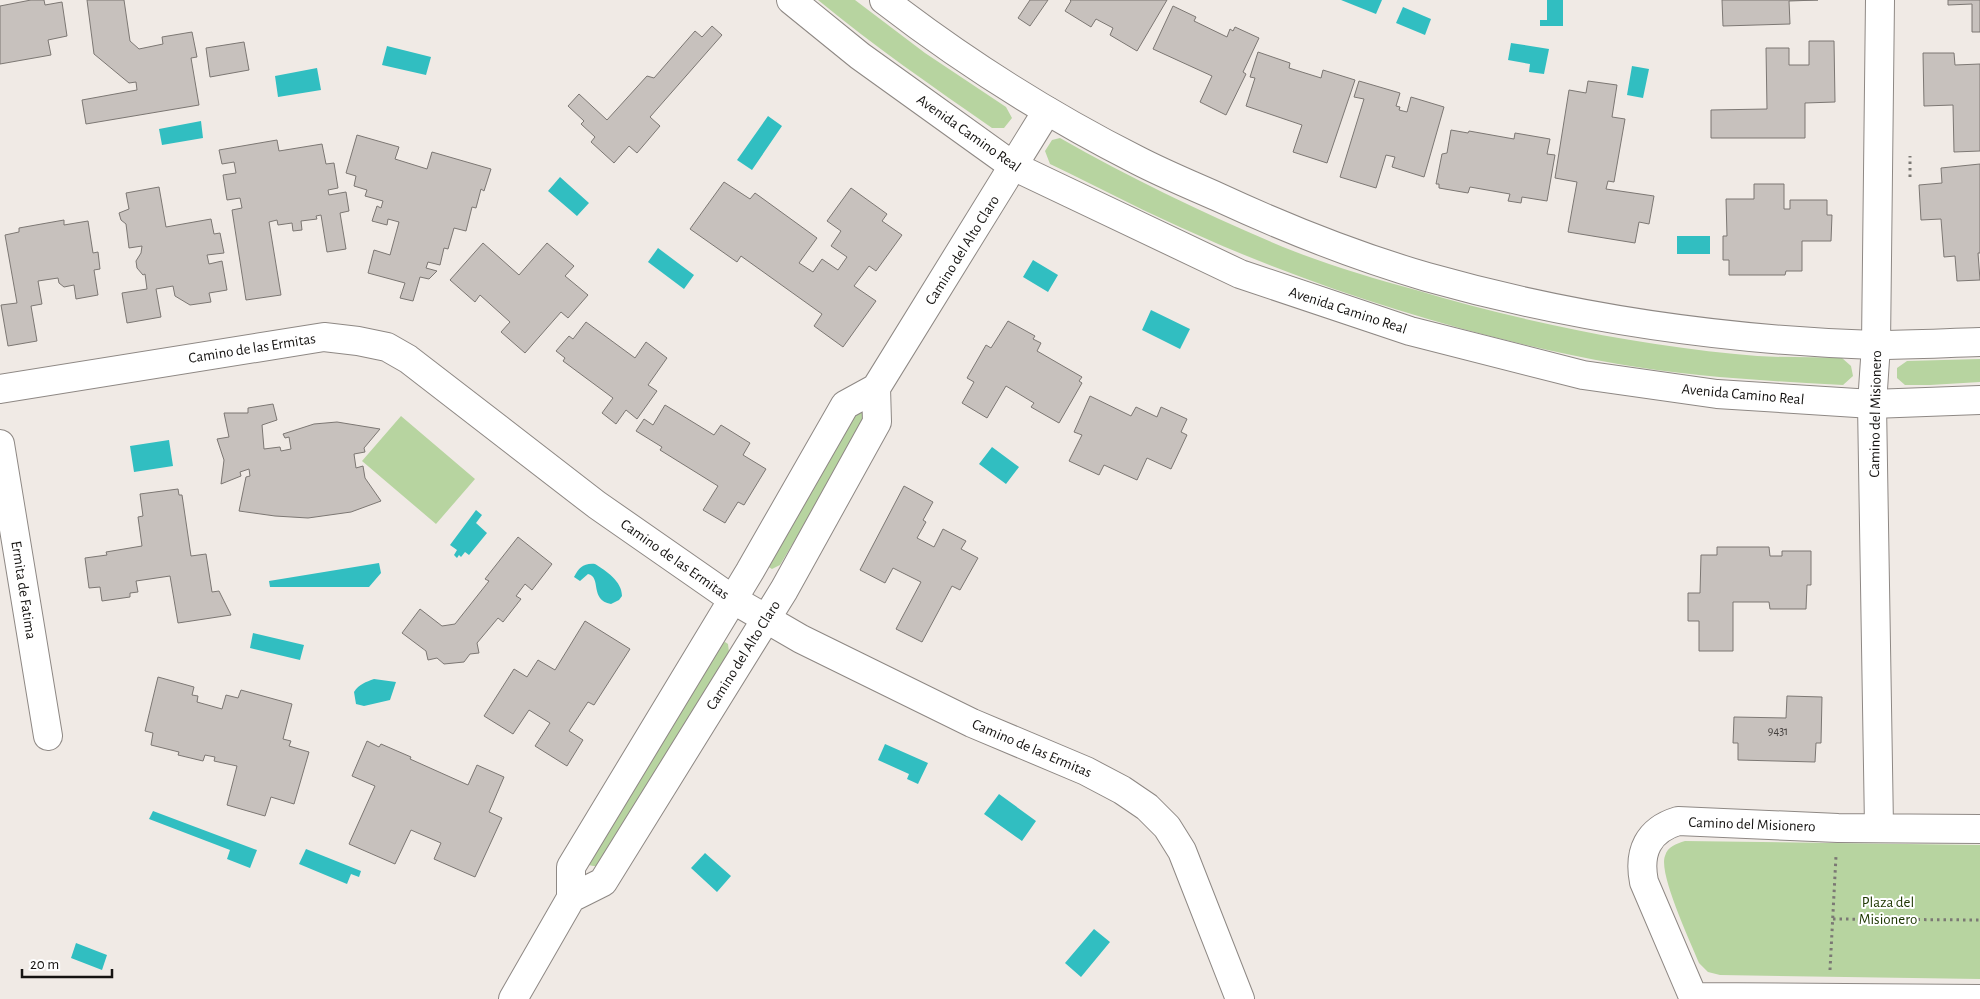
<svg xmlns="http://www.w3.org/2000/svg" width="1980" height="999" font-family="'Alegreya Sans',sans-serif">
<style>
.green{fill:#b7d4a0}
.water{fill:#31bec1}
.building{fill:#c7c1bd;stroke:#7c7773}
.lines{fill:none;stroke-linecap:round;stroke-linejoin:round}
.minor-casing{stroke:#8e8884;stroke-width:30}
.major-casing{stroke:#8e8884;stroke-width:30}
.path{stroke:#7b7874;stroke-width:3;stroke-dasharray:2.5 4;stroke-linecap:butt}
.minor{stroke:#fff;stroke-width:28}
.major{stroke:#fff;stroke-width:28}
.labels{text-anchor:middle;stroke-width:4;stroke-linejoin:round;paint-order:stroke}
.number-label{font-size:12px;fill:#423e3c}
.street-label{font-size:15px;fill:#151311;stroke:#fff}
.park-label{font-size:15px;fill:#1d3600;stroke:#fff}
</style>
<rect width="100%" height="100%" fill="#f0eae5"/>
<path class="green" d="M818 0H855L925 53 1006 107 1012 118 1004 128H992C933 87 874 46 818 0Z
M1060 138C1132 179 1207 215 1283 247 1325 264 1371 278 1416 290 1520 321 1627 343 1735 354 1770 358 1807 357 1842 358L1851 366 1853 376 1843 385C1768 381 1693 377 1618 364 1479 339 1330 294 1200 236 1149 214 1100 188 1050 164L1045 151 1052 140Z
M1980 359V382L1930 385H1905L1897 378V368L1907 361Z
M860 410 865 413 867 419 780 565 772 569 767 566 853 413Z
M401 416 475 479 436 524 362 461Z
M725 642 728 644 729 652 600 866H593L589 865 588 858 716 644Z
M1685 841 1980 845V979L1720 975 1708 972 1699 963C1691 943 1658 873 1665 856 1668 846 1676 844 1685 841Z"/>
<path class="water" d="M1341 0H1382L1376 14Z
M1547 0H1563V26H1540V20H1547Z
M1403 7 1431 19 1425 35 1396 23Z
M1511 43 1549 49 1544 74 1529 72 1530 64 1508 60Z
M387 46 431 57 426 75 382 65Z
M1632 66 1649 69 1643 98 1627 95Z
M317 68 321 90 278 97 275 76Z
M768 116 782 126 752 170 737 160Z
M201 121 203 138 162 145 159 129Z
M560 177 589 203 577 216 548 191Z
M1677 236H1710V254H1677Z
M658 248 694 275 684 289 648 262Z
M1033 260 1058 275 1048 292 1023 277Z
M1151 310 1190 329 1180 349 1142 330Z
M169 440 173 466 134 472 130 446Z
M992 447 1019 467 1006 484 979 464Z
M476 510 482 515 476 523 487 533 469 555 465 552 461 557 459 555 457 558 454 555 457 550 450 545Z
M379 563 381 573 369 587H270L269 581Z
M595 564C606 571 622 581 622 596L619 600 611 604C589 600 602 577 588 574L580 581 574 577C579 568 583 563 595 564Z
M253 633 304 645 300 660 250 648Z
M374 679 396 682 390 700 364 706 356 704 354 692C359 684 366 682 374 679Z
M885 744 928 763 918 784 907 779 909 774 878 760Z
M999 794 1036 821 1022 841 984 814Z
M153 811 257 850 250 868 227 859 230 850 149 819Z
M306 849 361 871 359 877 351 874 347 884 299 864Z
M705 853 731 876 717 892 691 868Z
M1094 929 1110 942 1081 977 1065 963Z
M76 943 107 955 102 970 71 958Z"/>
<path class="building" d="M31 0H44L45 5 62 2 67 36 48 40 51 55 0 64V6Z
M87 0H124L130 41 139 49 163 44 162 37 192 32 197 57 191 58 199 105 86 124 82 100 137 90 136 82 129 83 94 54Z
M1030 0H1048L1030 26 1018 18Z
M1070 0H1167L1137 51 1110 35 1113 28 1096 19 1091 27 1065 11 1071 1Z
M1722 0H1818L1789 1 1790 24 1723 26Z
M1948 0H1980V32H1972V4L1948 5Z
M1173 6 1196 17 1194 21 1227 37 1230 29 1233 31 1235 27 1259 38 1243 72 1246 74 1226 115 1200 102 1212 76 1153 49Z
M712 26 722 35 650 117 660 126 637 153 629 146 614 163 591 142 595 137 581 124 584 121 568 106 579 94 607 120 647 76 654 78 695 31 702 37Z
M1809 41H1834L1835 102 1805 103V138H1711V110L1767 109 1766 48H1789V65H1809Z
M244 42 249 70 210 77 206 48Z
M1258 52 1290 63 1289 68 1321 78 1323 70 1355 80 1327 163 1293 152 1302 125 1246 106 1255 78 1250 77Z
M1923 53H1954L1955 65 1980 64V151L1954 152 1953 105 1924 106Z
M1359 81 1400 93 1396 106 1400 107 1399 110 1407 112 1411 97 1444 107 1424 177 1392 167 1395 157 1386 155 1376 188 1340 177 1364 99 1354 97Z
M1588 81 1617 85 1612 117 1625 119 1614 182 1608 181 1606 189 1654 196 1649 224 1639 222 1635 243 1568 232 1577 182 1555 178 1569 90 1586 93Z
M1451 130 1468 133 1469 131 1514 139 1515 133 1550 139 1547 154 1555 155 1547 201 1522 197 1521 203 1508 201 1510 194 1470 187 1468 193 1439 188V184H1436L1442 154 1447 153Z
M357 135 399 147 395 159 427 169 432 152 491 169 484 191 481 189 476 208 472 207 466 231 454 228 448 249 444 248 440 265 428 262 426 268 437 271 429 279 420 277 413 301 400 298 405 283 368 273 374 250 390 255 399 222 388 219 387 225 372 221 377 206 381 208 383 201 365 196 367 190 354 186 356 176 346 173Z
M277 140 279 151 322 144 326 164 334 163 338 188 328 190 329 195 346 192 349 211 340 213 346 249 327 252 321 215 316 216 317 219 301 221 302 230 293 231 292 223 278 225 277 220 269 222 281 295 246 300 232 210 242 208 240 198 227 200 223 175 236 173 234 162 222 164 219 150Z
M1980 164V253H1978L1980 280 1957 281 1955 256 1944 257 1941 219 1921 220 1919 185 1942 183 1941 168Z
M724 182 750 199 755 193 817 238 799 263 813 272 822 259 838 270 847 257 831 246 841 231 827 221 851 188 887 214 882 221 902 235 876 271 869 266 854 286 876 301 843 347 814 326 822 314 741 256 737 262 690 229Z
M1754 184H1784V209H1790V200H1827V215H1832L1831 241H1802V271H1786L1785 275H1729V260H1723V236H1727L1726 199H1754Z
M159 187 166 227 211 219 214 234 220 233 224 253 207 255 209 264 222 261 227 290 209 293 211 302 190 305 175 296 173 286 156 289 161 317 127 323 122 293 147 289 145 274 143 275 137 268 136 261 141 253 142 246 129 248 126 224 121 220 119 213 129 209 126 193Z
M64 220V225L88 221 93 253 98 252 100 269 94 270 98 295 76 299 74 285 64 287 59 283 58 278 38 281 42 304 31 306 37 341 8 346 1 305 17 303 5 235 19 232V228Z
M483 243 519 275 547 243 574 266 565 276 588 295 568 318 561 312 525 353 501 332 510 322 480 295 475 302 450 280Z
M1008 321 1035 336 1033 339 1041 343 1037 351 1082 377 1079 381 1082 383 1059 423 1031 407 1034 403 1006 386 987 418 962 403 974 382 967 378 986 345 991 348Z
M586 322 635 358 646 342 667 358 648 385 657 391 637 419 626 410 616 424 602 413 613 398 563 361 565 358 556 351 569 336 573 339Z
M1090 396 1131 416 1136 407 1157 417 1161 407 1187 419 1181 432 1187 435 1171 469 1147 458 1137 480 1104 465 1099 475 1069 461 1082 435 1074 432Z
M273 404 277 420 262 425 264 449 280 447 281 451 291 449 289 437 285 438 283 434 314 424 337 422 380 429 364 448 365 452 354 454 356 468 363 466 365 478 381 501 351 512 308 518 275 516 239 511 246 477 250 476 249 469 240 472 241 476 221 484 224 460 217 439 229 437 224 413H248V408Z
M665 405 714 435 721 425 750 443 743 455 766 469 744 505 738 502 725 523 703 510 718 486 660 450 662 447 636 431 644 419 653 425Z
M904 486 933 502 923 520 926 522 917 538 934 547 943 529 966 541 961 549 978 558 960 590 952 586 922 642 896 629 921 582 893 568 885 583 860 570Z
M178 489 179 495H182L191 556 206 554 212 592 219 591 231 615 178 623 170 576 136 581 138 592 130 593V597L102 601 100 587 89 588 85 558 107 555 106 552 142 546 138 517 143 516 140 494Z
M518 537 552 564 532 590 525 584 516 596 521 599 503 622 498 618 477 643 479 653 470 654 464 662 444 664 437 658 428 660 426 651 402 633 420 609 442 626 455 624 489 581 485 579Z
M1717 547H1769L1770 556H1782V551H1811V585H1807L1806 609H1770L1769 602H1733V651H1699V621H1688V593H1700L1701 555H1717Z
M585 621 630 649 594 705 588 702 569 731 583 740 567 766 535 746 550 723 529 710 513 734 484 716 514 669 527 677 538 660 555 670Z
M158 677 194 687 192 695 198 696 197 702 222 709 226 695 238 698 241 690 292 704 283 739 291 741 289 746 309 752 294 804 271 797 265 816 227 805 237 766 214 761 215 757 205 755 203 761 178 755 179 752 151 745 153 733 145 731Z
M1787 696 1822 697 1821 743H1816L1815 762 1738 760V743H1733L1734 717 1786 718Z
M367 741 379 747 381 744 411 757 410 759 468 785 477 765 504 777 489 812 502 818 475 877 434 859 441 843 411 830 395 864 349 844 375 786 352 776Z"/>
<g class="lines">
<defs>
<path id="minor" d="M0 389 324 337 358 341 387 347 408 359 597 505 732 599 801 639 972 723 1086 771 1122 790 1147 807 1167 827 1182 851 1240 999
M0 444 48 736
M1879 827 1872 404 1876 345 1880 0
M571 898 603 882 784 590 877 422 876 388
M1693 997 1980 999
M513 999 571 898V867L750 571 845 405 876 388 1047 111
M1694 999 1644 882C1638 852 1648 830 1678 821L1838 828 1980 829"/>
<path id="major" d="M791 0 860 56 1013 166 1240 274 1410 331 1583 375 1717 394 1872 404 1980 400
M884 0C963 61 1048 115 1137 160 1164 174 1191 185 1218 197 1285 228 1355 256 1427 277 1572 318 1723 340 1874 345 1909 345 1945 343 1980 342"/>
</defs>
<use href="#minor" class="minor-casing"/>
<use href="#major" class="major-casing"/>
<path class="path" d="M1910 177V156
M1833 919 1980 920
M1830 970 1836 856"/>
<use href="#minor" class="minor"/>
<use href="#major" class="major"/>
</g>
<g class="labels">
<g class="number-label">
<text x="1778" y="735">9431</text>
</g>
<g class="street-label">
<text transform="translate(969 133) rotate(35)" y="5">Avenida Camino Real</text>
<text transform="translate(962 250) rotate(-58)" y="5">Camino del Alto Claro</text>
<text transform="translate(1348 310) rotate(18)" y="5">Avenida Camino Real</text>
<text transform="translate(252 348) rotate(-9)" y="5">Camino de las Ermitas</text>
<text transform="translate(1743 394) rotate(5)" y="5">Avenida Camino Real</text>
<text transform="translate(1875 414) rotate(-89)" y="5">Camino del Misionero</text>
<text transform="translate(675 559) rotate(35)" y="5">Camino de las Ermitas</text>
<text transform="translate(24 590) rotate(81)" y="5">Ermita de Fatima</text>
<text transform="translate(743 655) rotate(-58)" y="5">Camino del Alto Claro</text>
<text transform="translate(1032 748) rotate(23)" y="5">Camino de las Ermitas</text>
<text transform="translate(1752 824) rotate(2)" y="5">Camino del Misionero</text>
</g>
<g class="park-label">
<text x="1888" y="907">Plaza del<tspan x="1888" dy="17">Misionero</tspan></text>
</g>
</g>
<path d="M22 969v8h90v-8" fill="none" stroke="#151311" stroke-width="2.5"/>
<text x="30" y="969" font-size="15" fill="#151311" stroke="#ffffff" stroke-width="4" paint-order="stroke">20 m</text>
</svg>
